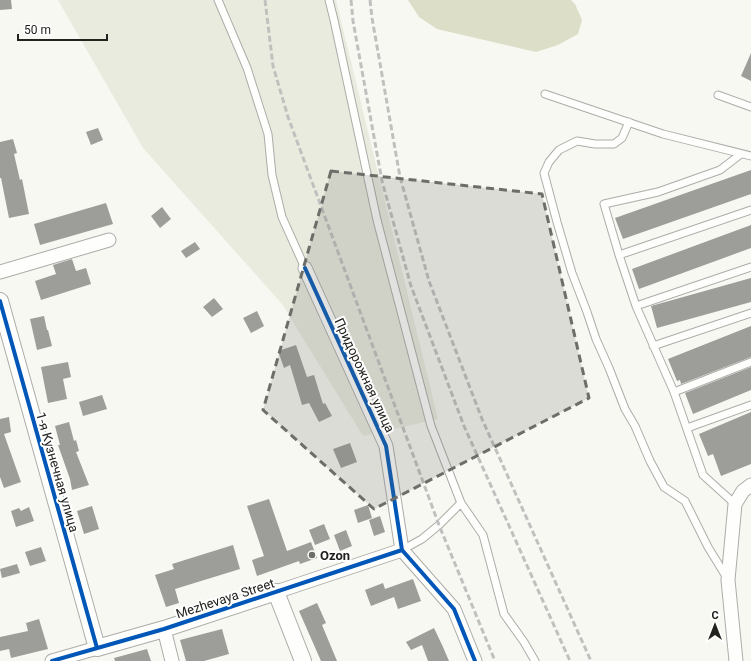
<svg xmlns="http://www.w3.org/2000/svg" width="751" height="661" font-family="Roboto,sans-serif">
<style>
.built{fill:#eaebdf}
.forest{fill:#dcdec7}
.building{fill:#9d9d99}
.lines{fill:none;stroke-linecap:round;stroke-linejoin:round}
.service-casing{stroke:#acaca8;stroke-width:9}
.minor-casing{stroke:#acaca8;stroke-width:15}
.tertiary-casing{stroke:#acaca8;stroke-width:18}
.service{stroke:#fefefd;stroke-width:7}
.minor{stroke:#fefefd;stroke-width:13}
.tertiary{stroke:#fefefd;stroke-width:16}
.rail{stroke:#c0c0bf;stroke-width:3;stroke-dasharray:6 3;stroke-linecap:butt}
.cycleway-casing{stroke:#fff;stroke-width:6}
.cycleway{stroke:#0057b8;stroke-width:4}
.marked{fill:#6d6d69;fill-opacity:0.2;stroke:#6d6d69;stroke-width:3;stroke-dasharray:8 5;stroke-linejoin:round}
.poi-dot{fill:#6d6d69;stroke:#fff;stroke-width:1.5}
.labels{text-anchor:middle;stroke-width:4;stroke-linejoin:round;paint-order:stroke}
.street-label{font-size:13px;fill:#22221e;stroke:#fff}
.poi-label{font-size:13px;font-weight:bold;fill:#22221e;stroke:#fff;text-anchor:start}
</style>
<rect width="100%" height="100%" fill="#f8f8f3"/>
<path class="built" d="M58 0H336L438 419 363 436 282 304 143 148Z"/>
<path class="forest" d="M408 0H571L575 4 582 20 578 34 558 45 536 52 437 29 419 17Z"/>
<path class="building" d="M0 0H11L12 9 0 10Z
M751 53V81L741 76Z
M98 128 103 140 91 145 86 132Z
M13 139 17 153 14 154 20 180 22 179 29 214 9 218 1 178H0V142Z
M751 170V194L623 239 615 218Z
M106 203 113 224 40 245 34 224Z
M162 207 171 219 160 228 151 216Z
M751 225V248L639 289 632 269Z
M195 242 200 249 186 258 181 251Z
M72 259 76 271 86 268 91 284 41 300 35 281 56 274 53 265Z
M751 278V302L657 328 651 306Z
M214 298 223 309 212 317 203 307Z
M257 311 264 326 251 333 243 318Z
M44 316 47 330H48L52 346 37 350 30 319Z
M751 326V357L681 384 680 380 677 381 668 359Z
M296 345 307 377 314 375 323 404 325 403 332 416 319 422 309 403 302 405 290 365 284 368 278 351Z
M68 362 71 377 63 379 67 399 48 403 41 367Z
M751 367V390L693 414 685 393Z
M102 395 107 409 83 416 79 402Z
M751 412V464L721 476 713 454 708 456 699 434Z
M9 417 11 432 4 434 21 482 4 488 0 477V419Z
M69 422 74 441 76 440 79 451 76 452 89 485 72 490 70 479 58 445H60L55 426Z
M350 443 357 462 341 468 333 449Z
M269 499 287 551 311 542 317 558 300 564 299 561 257 576 252 560 264 556 247 506Z
M368 505 372 518 358 523 354 510Z
M92 506 99 529 84 534 77 511Z
M29 507 34 521 16 527 11 511 19 508 21 511Z
M380 516 385 532 374 536 369 520Z
M324 524 330 539 315 545 309 530Z
M346 530 352 546 340 551 334 535Z
M233 545 240 569 175 589 179 603 166 607 155 575 174 569 172 564Z
M41 547 46 561 30 566 25 552Z
M17 564 20 573 2 578 0 569Z
M413 579 421 601 398 609 394 597 371 606 365 590 383 583 385 589Z
M317 603 326 623 322 625 337 661H321L299 611Z
M39 619 48 649 11 658 9 649 0 651V637L28 631 26 623Z
M434 628 443 647 449 661H428L422 645 411 650 406 642Z
M222 629 229 654 204 661H186L180 640Z
M147 649 151 661H115L114 658Z"/>
<g class="lines">
<defs>
<path id="service" d="M218 0 247 68 268 134 272 175 282 217 305 268
M329 0 334 20 377 220 431 426 461 503 483 535 504 614 524 642 535 661
M545 94 663 134 751 156
M718 95 751 107
M629 122 622 138 614 144H595L577 141 559 150 549 162 544 173 557 222 572 273 587 312 596 339 609 368 625 409 635 426 650 461 664 487 685 501 708 547 727 578
M619 255 751 210
M636 306 751 267
M653 346 751 313
M674 392 751 362
M687 428 751 405
M735 504 703 475 674 392 636 306 619 255 604 204 658 192 720 170 741 154
M402 550 422 539 439 525 461 503"/>
<path id="minor" d="M305 268 386 446 402 550 454 609 475 661
M0 272 109 240
M276 592 402 550
M164 629 172 661
M52 661 97 648
M736 661 728 580 735 504 743 491 751 485"/>
<path id="tertiary" d="M0 301 97 648 164 629 276 592 303 661"/>
</defs>
<use href="#service" class="service-casing"/>
<use href="#minor" class="minor-casing"/>
<use href="#tertiary" class="tertiary-casing"/>
<use href="#service" class="service"/>
<use href="#minor" class="minor"/>
<use href="#tertiary" class="tertiary"/>
<path class="rail" d="M265 0 273 66 288 117 439 525 495 661
M351 0 353 21 382 181 411 286 464 426 570 661
M370 0 372 18 400 177 429 281 482 419 591 661"/>
<defs>
<path id="cycleway" d="M305 268 386 446 402 550 454 609 475 661
M0 301 97 648
M52 661 164 629 402 550"/>
</defs>
<use href="#cycleway" class="cycleway-casing"/>
<use href="#cycleway" class="cycleway"/>
</g>
<path class="marked" d="M331 171 542 194 589 398 374 509 263 410Z"/>
<circle class="poi-dot" cx="312" cy="555" r="4"/>
<g class="labels">
<g class="street-label">
<text transform="translate(365 375) rotate(65)" y="5">Придорожная улица</text>
<text transform="translate(58 472) rotate(74)" y="5">1-я Кузнечная улица</text>
<text transform="translate(225 598) rotate(-18)" y="5">Mezhevaya Street</text>
</g>
<g class="poi-label">
<text x="320" y="560">Ozon</text>
</g>
</g>
<g transform="translate(715 625)" stroke="#ffffff" stroke-width="3" paint-order="stroke">
<path d="M0-3L7 15L0 10L-7 15Z" fill="#22221e"/>
<text y="-6" font-size="11" font-weight="bold" text-anchor="middle" fill="#22221e">С</text>
</g>
<path d="M18 34v6h89v-6" fill="none" stroke="#22221e" stroke-width="2"/>
<text x="24" y="34" font-size="12" fill="#22221e" stroke="#ffffff" stroke-width="3" paint-order="stroke">50 m</text>
</svg>
